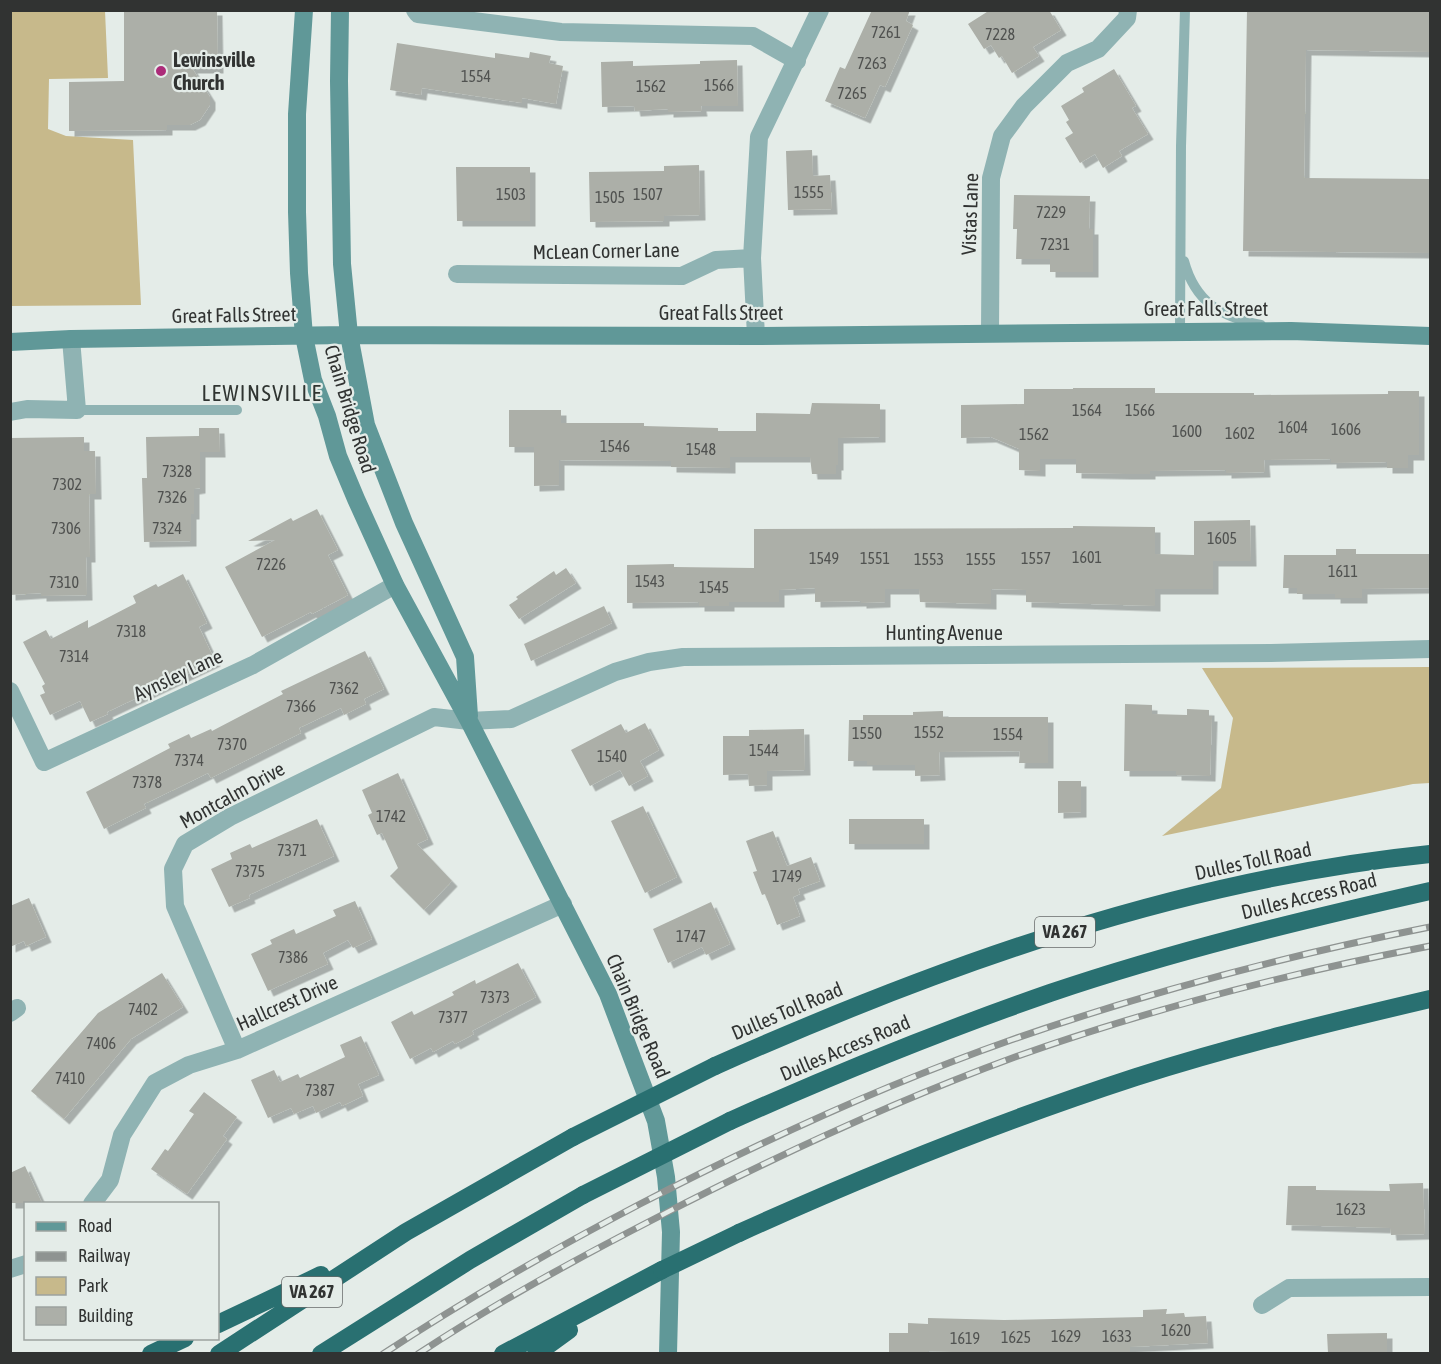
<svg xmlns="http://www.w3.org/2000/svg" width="1441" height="1364" font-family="'Asap Condensed',sans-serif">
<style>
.green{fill:#c7b98b}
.building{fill:#acafa8;filter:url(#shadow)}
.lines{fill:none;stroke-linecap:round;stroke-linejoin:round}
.lane{stroke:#8fb3b3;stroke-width:10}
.street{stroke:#8fb3b3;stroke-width:18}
.secondary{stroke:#609898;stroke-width:18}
.highway{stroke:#297071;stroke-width:18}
.rail-casing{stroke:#8e9391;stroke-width:7}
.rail{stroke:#e4ece8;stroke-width:4.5;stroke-dasharray:14;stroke-linecap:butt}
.highway-bridge{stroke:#297071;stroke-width:18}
.poi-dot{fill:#ac2c79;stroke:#e4ece8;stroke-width:2}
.labels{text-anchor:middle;stroke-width:4.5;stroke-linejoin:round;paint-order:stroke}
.number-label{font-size:16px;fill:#505250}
.shield{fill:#e4ece8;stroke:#676a69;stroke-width:1.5}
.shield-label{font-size:18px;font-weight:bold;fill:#313332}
.poi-label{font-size:20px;font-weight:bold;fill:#313332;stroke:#e4ece8;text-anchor:start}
.street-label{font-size:20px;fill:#313332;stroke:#e4ece8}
.quarter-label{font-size:22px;letter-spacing:1.5px;fill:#2f3431;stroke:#e4ece8}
</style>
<defs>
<filter id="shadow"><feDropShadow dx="5.5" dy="5.5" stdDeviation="0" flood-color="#0004"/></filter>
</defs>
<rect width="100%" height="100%" fill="#e4ece8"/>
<path class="green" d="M10 11H105L108 78 49 79 48 129 66 136 133 140 141 305 11 306Z
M1430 667V783L1413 784 1162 836 1221 788 1233 718 1202 668Z"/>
<path class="building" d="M124 10H217L218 68H192L210 97V105L200 120 190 125H167V130L69 131V82L124 81Z
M872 10H910L906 21 913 25 885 87 880 85 865 118 825 101 840 67 845 69Z
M990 10H1049L1061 30 1033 47 1039 56 1012 73 1002 56 999 58 991 45 984 49 968 24Z
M1247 10H1431V52L1306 50 1304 178 1431 179V253L1243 251Z
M397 43 495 58V53L529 58 530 52 551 56 549 63 563 66 556 104 522 98V103L422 88 421 95 390 90Z
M737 60 738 106H701L702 111 668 112V109L635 111 634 106 602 107 601 62 633 61V66L700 64V61Z
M1114 69 1136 106 1132 108 1148 134 1119 151 1122 156 1103 168 1095 154 1080 163 1065 138 1073 133 1066 122 1069 120 1061 106 1084 92 1082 88Z
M812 150 813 176 830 175 832 209 788 210 786 151Z
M699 165 700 215 664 216V221L590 222 589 172 664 171V166Z
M456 167H530V221H457Z
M1014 195 1090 196 1089 229H1093V272H1050V259H1016L1017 229H1013Z
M1073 388H1155V393H1254V395L1388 394V391H1419V455H1408V468H1387V462L1331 463V459L1264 460 1265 472 1226 473V470L1150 471V474H1126L1076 473V459H1040V471L1019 470V449L991 437 961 438V405L1024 404V389H1073Z
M812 403 880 404V437L838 438V465H836V474H812L810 457H730V468L671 467V461L559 460V485L534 486V447H509V410H561V423H644V426L718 428V431H756V413L810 414Z
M199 428H219L220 452H200V488L194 489V514H191V541L144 542 142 478H147L146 437 199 436Z
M84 437V451H95L96 494H89L90 557H86L87 595 41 596V593L10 595V438Z
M317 509 338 550 328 555 348 595 312 614 311 612 262 637 225 567 275 540 248 541 291 518 293 521Z
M1250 520 1251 561H1213V589H1155V606L1026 602V590L991 589V604L920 602 919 589H885V602L861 603V601L815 602V588L779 590V602H729V606H699V602L627 603V565L674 564V567L754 568V529L1073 528V526L1155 527V554L1194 555V521Z
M1336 549H1356V554H1431V588L1362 589V598H1335V594H1297V588H1283L1284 555H1336Z
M566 568 576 583 519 619 509 605 518 599 516 597 554 571 556 575Z
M183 574 207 623 199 627 215 661 107 712 108 714 90 722 80 701 50 715 40 695 45 693 42 686 45 684 23 642 46 630 51 639 88 620V628L136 603 133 596 156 584 158 587Z
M604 606 612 623 531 661 524 644Z
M365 651 384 689 364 699 366 704 344 715 341 708 299 728 301 733 211 778 208 773 165 794 144 804 146 808 104 829 86 792 170 748 168 744 189 734 191 738 211 729 212 731 283 694 281 691Z
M1125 704 1152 705V714L1187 715V709L1209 710V716H1212L1210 776 1176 775V771H1124Z
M943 711V717H1048V763H1019L1020 751 939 752 940 775 915 776V765H867V761H848L849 720H863V715H913V712Z
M645 723 659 750 640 761 648 776 629 786 620 770 590 786 571 750 621 724 626 733Z
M804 729 805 770 767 771V785L749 786 748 774 723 775V736H749V730Z
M398 773 428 839 417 844 452 881 424 910 390 876 398 868 382 833 377 835 368 815 372 813 362 790Z
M1058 781H1081V812L1058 813Z
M643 806 677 877 645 893 611 821Z
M317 819 334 856 249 895 250 898 229 907 211 869 232 859 230 853 250 844 252 848Z
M849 819H924V844H849Z
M773 831 787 866 811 857 820 881 798 889 800 894 793 897 800 916 777 925 765 894 762 895 753 872 757 871 746 841Z
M29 898 46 937 26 946 24 941 10 947V906Z
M355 901 372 939 353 948 348 940 323 953 328 964 268 991 251 954 272 944 270 940 294 929 296 934 336 916 333 910Z
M711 902 730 944 706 955 702 947 668 963 653 929Z
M518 963 536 997 472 1031 474 1034 455 1044 453 1041 433 1052 431 1048 410 1059 391 1022 412 1011 414 1015 454 995 452 992 475 980 476 984Z
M162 973 183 1007 131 1039 64 1119 31 1091 98 1013Z
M361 1036 379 1075 358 1084 363 1096 342 1106 340 1102 316 1113 313 1106 294 1114 291 1108 268 1118 251 1080 274 1070 280 1082 298 1074 300 1078 345 1057 340 1045Z
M204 1092 237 1117 223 1136 227 1139 187 1194 151 1169 165 1149 168 1151 194 1114 189 1111Z
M25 1166 42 1203H10V1173Z
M1423 1183 1425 1234 1391 1235 1390 1228 1286 1225 1288 1186H1316V1190L1390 1191 1389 1184Z
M1167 1309 1166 1314 1184 1313 1185 1317 1206 1316 1208 1343 1130 1347V1353H977L928 1351V1353H889V1333H908V1323L928 1324V1318L1004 1320 1143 1317V1310Z
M1387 1333V1353H1328L1327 1334Z"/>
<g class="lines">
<path class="lane" d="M1184 261C1195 302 1221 317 1261 325
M1180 331 1181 146 1185 10
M77 410H237"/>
<path class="street" d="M415 10 418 14 561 32 753 36 797 61
M457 274 682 276 716 260 752 258
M990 333 991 178 1002 136 1024 106 1067 63 1098 49 1127 18 1128 10
M756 336 752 258 759 137 820 10
M10 412 27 409 77 410 71 339
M10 691 44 762 253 665 395 585
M10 1013 17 1008
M237 1050 175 906 173 869 185 844 230 817 434 717 469 721 511 719 615 672 649 662 683 657 1271 653 1430 649
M92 1204 110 1180 122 1135 155 1083 189 1065 237 1050 563 904
M10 1269 26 1264
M1262 1305 1289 1288 1430 1287"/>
<path class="secondary" d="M304 10 297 114V212L299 273 304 336 313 380 327 416 338 456 356 499 395 585 469 721 608 994 656 1121 666 1177 671 1232 668 1354
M340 10 339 81 342 264 349 335 366 425 404 523 465 657 469 716
M10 342 71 339 349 335 756 336 1291 331 1430 336"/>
<path class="highway" d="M715 1066C942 965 1182 879 1430 854
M730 1121C835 1074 941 1031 1050 993 1174 951 1302 920 1430 891
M739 1233C869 1174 1001 1121 1136 1077 1233 1046 1332 1022 1430 999
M218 1324 321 1275
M151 1354 185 1338
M219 1354 406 1232 573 1137
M321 1354 470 1260 583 1195
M503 1354 662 1270
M536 1354 569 1330"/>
<defs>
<path id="rail" d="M383 1354C466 1299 552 1250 640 1204 760 1142 883 1085 1011 1040 1148 992 1289 955 1430 927
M418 1354C495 1303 576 1259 658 1217 774 1157 892 1102 1015 1057 1150 1009 1290 973 1430 946"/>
</defs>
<use href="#rail" class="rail-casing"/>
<use href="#rail" class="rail"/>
<path class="highway-bridge" d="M573 1137 715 1066
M583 1195 730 1121
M662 1270 739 1233"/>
</g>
<circle class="poi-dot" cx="161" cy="71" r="6"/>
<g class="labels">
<g class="number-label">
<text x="886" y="38">7261</text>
<text x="1000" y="40">7228</text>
<text x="872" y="69">7263</text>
<text x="476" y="82">1554</text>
<text x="719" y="91">1566</text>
<text x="651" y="92">1562</text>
<text x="852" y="99">7265</text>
<text x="809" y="198">1555</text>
<text x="511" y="200">1503</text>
<text x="648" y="200">1507</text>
<text x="610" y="203">1505</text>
<text x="1051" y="218">7229</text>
<text x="1055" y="250">7231</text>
<text x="1087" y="416">1564</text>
<text x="1140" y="416">1566</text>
<text x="1293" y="433">1604</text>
<text x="1346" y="435">1606</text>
<text x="1187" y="437">1600</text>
<text x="1240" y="439">1602</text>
<text x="1034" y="440">1562</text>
<text x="615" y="452">1546</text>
<text x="701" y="455">1548</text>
<text x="177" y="477">7328</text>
<text x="67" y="490">7302</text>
<text x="172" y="503">7326</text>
<text x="66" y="534">7306</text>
<text x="167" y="534">7324</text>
<text x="1222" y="544">1605</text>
<text x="1087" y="563">1601</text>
<text x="824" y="564">1549</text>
<text x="875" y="564">1551</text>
<text x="1036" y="564">1557</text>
<text x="929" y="565">1553</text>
<text x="981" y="565">1555</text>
<text x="271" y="570">7226</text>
<text x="1343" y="577">1611</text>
<text x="650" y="587">1543</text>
<text x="64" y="588">7310</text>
<text x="714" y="593">1545</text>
<text x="131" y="637">7318</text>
<text x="74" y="662">7314</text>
<text x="344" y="694">7362</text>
<text x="301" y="712">7366</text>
<text x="929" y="738">1552</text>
<text x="867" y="739">1550</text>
<text x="1008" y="740">1554</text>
<text x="232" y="750">7370</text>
<text x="764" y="756">1544</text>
<text x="612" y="762">1540</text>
<text x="189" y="766">7374</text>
<text x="147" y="788">7378</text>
<text x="391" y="822">1742</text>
<text x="292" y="856">7371</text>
<text x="250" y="877">7375</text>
<text x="787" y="882">1749</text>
<text x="691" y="942">1747</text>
<text x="293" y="963">7386</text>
<text x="495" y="1003">7373</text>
<text x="143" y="1015">7402</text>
<text x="453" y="1023">7377</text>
<text x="101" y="1049">7406</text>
<text x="70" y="1084">7410</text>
<text x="320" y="1096">7387</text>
<text x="1351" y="1215">1623</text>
<text x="1176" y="1336">1620</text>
<text x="1066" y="1342">1629</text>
<text x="1117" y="1342">1633</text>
<text x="1016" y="1343">1625</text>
<text x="965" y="1344">1619</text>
</g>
<g class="shield">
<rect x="1035" y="917" width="60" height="30" rx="4.5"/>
<rect x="282" y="1277" width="60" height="30" rx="4.5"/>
</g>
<g class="shield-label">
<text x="1065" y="938">VA 267</text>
<text x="312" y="1298">VA 267</text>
</g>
<g class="poi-label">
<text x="173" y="67">Lewinsville<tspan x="173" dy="23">Church</tspan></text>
</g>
<g class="street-label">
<text transform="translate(970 214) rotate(-88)" y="7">Vistas Lane</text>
<text transform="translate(606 251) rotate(-1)" y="7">McLean Corner Lane</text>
<text x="1206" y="316">Great Falls Street</text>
<text x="721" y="320">Great Falls Street</text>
<text transform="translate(234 315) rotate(-1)" y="7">Great Falls Street</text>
<text transform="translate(350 409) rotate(73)" y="7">Chain Bridge Road</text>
<text x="944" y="640">Hunting Avenue</text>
<text transform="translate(178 675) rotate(-25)" y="7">Aynsley Lane</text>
<text transform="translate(232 795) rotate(-29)" y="7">Montcalm Drive</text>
<text transform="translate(1253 861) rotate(-12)" y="7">Dulles Toll Road</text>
<text transform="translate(1309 896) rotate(-14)" y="7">Dulles Access Road</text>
<text transform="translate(287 1003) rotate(-24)" y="7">Hallcrest Drive</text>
<text transform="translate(787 1011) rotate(-23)" y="7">Dulles Toll Road</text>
<text transform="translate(638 1016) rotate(67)" y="7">Chain Bridge Road</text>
<text transform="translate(845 1048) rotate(-23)" y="7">Dulles Access Road</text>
</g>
<g class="quarter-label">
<text x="262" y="401">LEWINSVILLE</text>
</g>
</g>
<rect width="1441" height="1364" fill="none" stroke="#313332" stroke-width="24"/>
<rect x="24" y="1202" width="195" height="138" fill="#e4ece8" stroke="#9ca29f" stroke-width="1.5"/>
<rect x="36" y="1222" width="30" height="9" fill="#609898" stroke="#9ca29f" stroke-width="1.5"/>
<text x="78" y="1232" font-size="18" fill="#313332">Road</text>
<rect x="36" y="1252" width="30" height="9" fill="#8e9391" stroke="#9ca29f" stroke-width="1.5"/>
<text x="78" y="1262" font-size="18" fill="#313332">Railway</text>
<rect x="36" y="1277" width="30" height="18" fill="#c7b98b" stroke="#9ca29f" stroke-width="1.5"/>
<text x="78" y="1292" font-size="18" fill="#313332">Park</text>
<rect x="36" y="1307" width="30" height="18" fill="#acafa8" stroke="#9ca29f" stroke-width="1.5"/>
<text x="78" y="1322" font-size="18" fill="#313332">Building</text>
</svg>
